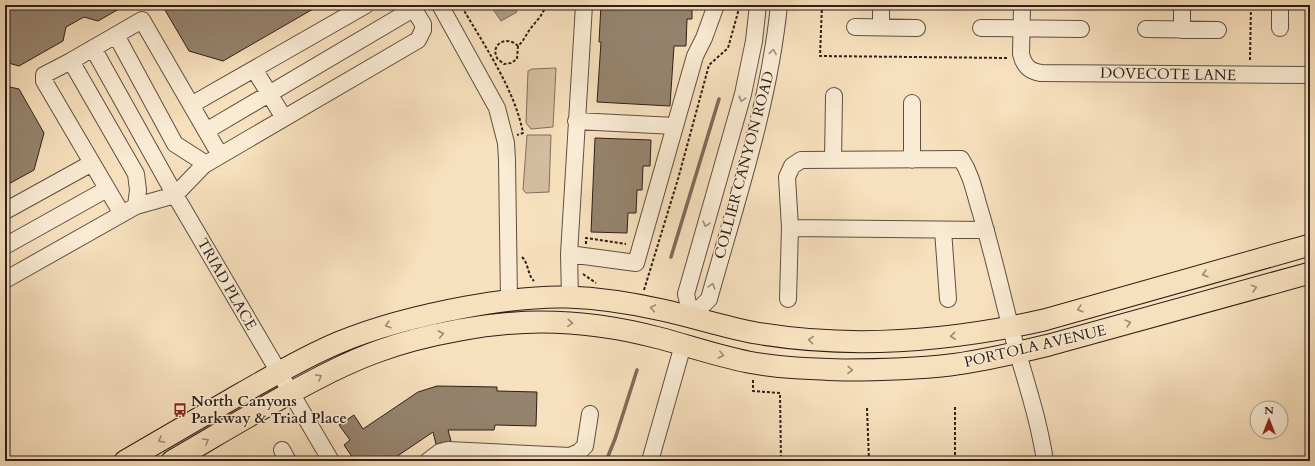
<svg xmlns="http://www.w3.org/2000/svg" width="1315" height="466" font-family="Cardo,serif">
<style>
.green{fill:#d5bfa1;stroke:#816f5d}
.water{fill:#b29e85;stroke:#7d6b5a}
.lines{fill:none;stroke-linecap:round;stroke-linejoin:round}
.stream{stroke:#7d6b5a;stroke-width:3.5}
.building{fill:#96836e;stroke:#2d1f19}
.minor-casing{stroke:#604f42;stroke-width:18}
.major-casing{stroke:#2d1f19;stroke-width:23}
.path{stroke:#2d1f19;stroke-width:2;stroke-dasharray:3 2;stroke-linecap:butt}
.minor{stroke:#faebd4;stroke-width:16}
.major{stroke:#f7e0bd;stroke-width:21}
.oneway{stroke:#9e8f80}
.oneway2{stroke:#9c8973}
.labels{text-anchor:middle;stroke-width:3;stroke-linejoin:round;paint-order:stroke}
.street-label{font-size:15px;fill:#2d1f19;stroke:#faebd4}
.poi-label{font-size:15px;font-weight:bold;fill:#2d1f19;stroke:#faebd4;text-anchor:start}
</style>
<rect width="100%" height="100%" fill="#f7e0bd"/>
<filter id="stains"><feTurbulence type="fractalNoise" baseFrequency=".005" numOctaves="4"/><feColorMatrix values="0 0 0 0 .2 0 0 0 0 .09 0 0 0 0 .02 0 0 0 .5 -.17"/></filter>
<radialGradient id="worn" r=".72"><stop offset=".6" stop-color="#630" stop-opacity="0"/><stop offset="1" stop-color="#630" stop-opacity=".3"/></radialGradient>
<path class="green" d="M556 68 553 127 531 129 526 123 528 71 532 69Z
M527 135H551L549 192 526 193 523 190Z"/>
<path class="water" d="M497 5H513L517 12 501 21 492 8Z"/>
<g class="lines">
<path class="stream" d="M671 257 719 99
M606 461 615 439 637 370"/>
</g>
<path class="building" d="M5 5H126L98 21 84 17 66 27 63 41 19 66 5 62Z
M162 5H320L223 61 189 51Z
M601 5H692V19H687L686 46H674L670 106 597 102 601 42H599Z
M5 86 19 89 44 133 34 170 5 186Z
M595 138 651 140 650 166H643L642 190H637L636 213H628L627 233 591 232Z
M437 386 497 387V391L537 392 536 426 495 425 494 430H448L451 441 436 444 433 432 390 461H355L344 445 350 440 339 425 354 415 363 429 418 392Z"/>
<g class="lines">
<defs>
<path id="minor" d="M440 5 497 108 506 143 507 160 509 300
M1022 5 1021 54C1024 66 1029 71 1041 73L1310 75
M855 27 917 28
M881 27V5
M981 28 1081 29
M1280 28V5
M1146 29 1218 30
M1182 30V5
M116 35 175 144 200 160 204 165
M93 48 175 195 331 461
M71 61 136 174 138 190 136 206
M254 69 284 118
M912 103V160
M191 105 366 5
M576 121 675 126
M206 131 413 9
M833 160 834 96
M5 211 92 163
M122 214 44 81V75L71 61 142 20 220 155
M943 230 948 299
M986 230 790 228 787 177 792 166 801 160 961 159C971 174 974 190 979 207 991 246 1000 286 1010 325 1022 371 1038 414 1045 461
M5 246 107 189
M569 254 636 263 695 56 704 38 716 5
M5 280 136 206 175 195 204 165 418 40 423 30V24L411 5
M570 297 569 254 584 5
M788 299 790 228
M691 317 709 299C736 202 769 105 779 5
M691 317 686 294 743 94 754 41 758 5
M282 450 288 461
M428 461 440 452 448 450 570 456 579 452 585 446 590 414
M650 461 683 345"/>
<path id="major" d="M125 461C164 438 203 416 242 393 274 375 306 356 340 342 381 325 423 315 466 307 499 301 532 296 567 297 598 298 631 303 662 310 694 317 724 327 756 333 850 349 951 341 1044 320L1310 245
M172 461C212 438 251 414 292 392 320 377 348 362 379 351 425 334 492 322 541 322 581 322 621 328 659 338 689 346 718 356 748 362 780 368 812 369 844 370 879 370 915 369 950 365 983 361 1016 353 1049 345L1310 273"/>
</defs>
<use href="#minor" class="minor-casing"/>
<use href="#major" class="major-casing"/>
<path class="path" d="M461 5 462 7 465 5
M822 5 820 56 1008 58
M462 7C484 45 515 90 523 133L517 135
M518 46C507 35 490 44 497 58 498 60 502 62 504 64L511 63 517 59 518 46 522 42 530 29 540 17 547 5
M1250 60 1251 5
M1307 61V6H1310
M586 244V238L626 244
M522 257C529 264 527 274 534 281
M583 274 596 283
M644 290 678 179 709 65 728 48 740 5
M753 380V391L780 393 781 461
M955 407V461
M867 408 869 461"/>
<use href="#minor" class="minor"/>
<use href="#major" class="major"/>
</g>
<defs><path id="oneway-chevron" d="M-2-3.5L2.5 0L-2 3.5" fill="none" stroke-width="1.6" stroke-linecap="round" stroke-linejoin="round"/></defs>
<g class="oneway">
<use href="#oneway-chevron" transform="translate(773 52) rotate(-81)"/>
<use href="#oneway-chevron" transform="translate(742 99) rotate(105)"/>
<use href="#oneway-chevron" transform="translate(706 224) rotate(106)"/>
<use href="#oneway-chevron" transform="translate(712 286) rotate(-74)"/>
</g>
<g class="oneway2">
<use href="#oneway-chevron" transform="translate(1205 274) rotate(164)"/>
<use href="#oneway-chevron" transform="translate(1254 288) rotate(-15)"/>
<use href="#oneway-chevron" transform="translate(653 308) rotate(-170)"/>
<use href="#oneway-chevron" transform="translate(1080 309) rotate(164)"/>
<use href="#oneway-chevron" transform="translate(570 323) rotate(4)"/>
<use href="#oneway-chevron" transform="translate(1128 323) rotate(-15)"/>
<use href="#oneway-chevron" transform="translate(388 325) rotate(163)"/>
<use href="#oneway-chevron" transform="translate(441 334) rotate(-11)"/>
<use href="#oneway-chevron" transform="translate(953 336) rotate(174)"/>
<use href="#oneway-chevron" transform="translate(811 340) rotate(-175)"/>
<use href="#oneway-chevron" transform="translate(721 355) rotate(14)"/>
<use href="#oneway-chevron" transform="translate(850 370) rotate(1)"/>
<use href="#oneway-chevron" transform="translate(319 377) rotate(-29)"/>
<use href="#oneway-chevron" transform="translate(161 440) rotate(150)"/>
<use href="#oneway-chevron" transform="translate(206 441) rotate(-30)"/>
</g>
<defs>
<symbol id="bus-bare" viewBox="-9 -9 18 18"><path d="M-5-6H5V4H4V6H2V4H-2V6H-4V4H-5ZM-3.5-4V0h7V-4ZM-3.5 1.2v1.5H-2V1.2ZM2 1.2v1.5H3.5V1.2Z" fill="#8f2418" stroke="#faebd4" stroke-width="2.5" paint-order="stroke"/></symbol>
</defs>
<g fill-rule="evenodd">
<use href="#bus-bare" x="170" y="400" width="20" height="20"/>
</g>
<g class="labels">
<g class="street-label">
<text transform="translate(1168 74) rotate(1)" y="5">DOVECOTE LANE</text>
<text transform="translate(744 165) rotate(-75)" y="5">COLLIER CANYON ROAD</text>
<text transform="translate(227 284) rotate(60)" y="5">TRIAD PLACE</text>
<text transform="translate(1035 346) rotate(-13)" y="5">PORTOLA AVENUE</text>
</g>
<g class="poi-label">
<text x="191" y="406">North Canyons<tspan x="191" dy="17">Parkway &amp; Triad Place</tspan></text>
</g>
</g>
<rect width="1315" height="466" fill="none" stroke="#f7e0bd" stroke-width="20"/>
<rect x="6" y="6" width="1303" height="454" fill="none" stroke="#2d1f19" stroke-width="2"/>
<rect x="10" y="10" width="1295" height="446" fill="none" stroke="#2d1f19"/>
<g transform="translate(1269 420)"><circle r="19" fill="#faebd4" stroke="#a89989"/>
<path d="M0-3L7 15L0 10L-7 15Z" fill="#8f2418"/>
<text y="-6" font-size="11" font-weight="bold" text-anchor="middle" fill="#2d1f19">N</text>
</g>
<rect width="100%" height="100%" filter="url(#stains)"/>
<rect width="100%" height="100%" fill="url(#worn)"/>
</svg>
